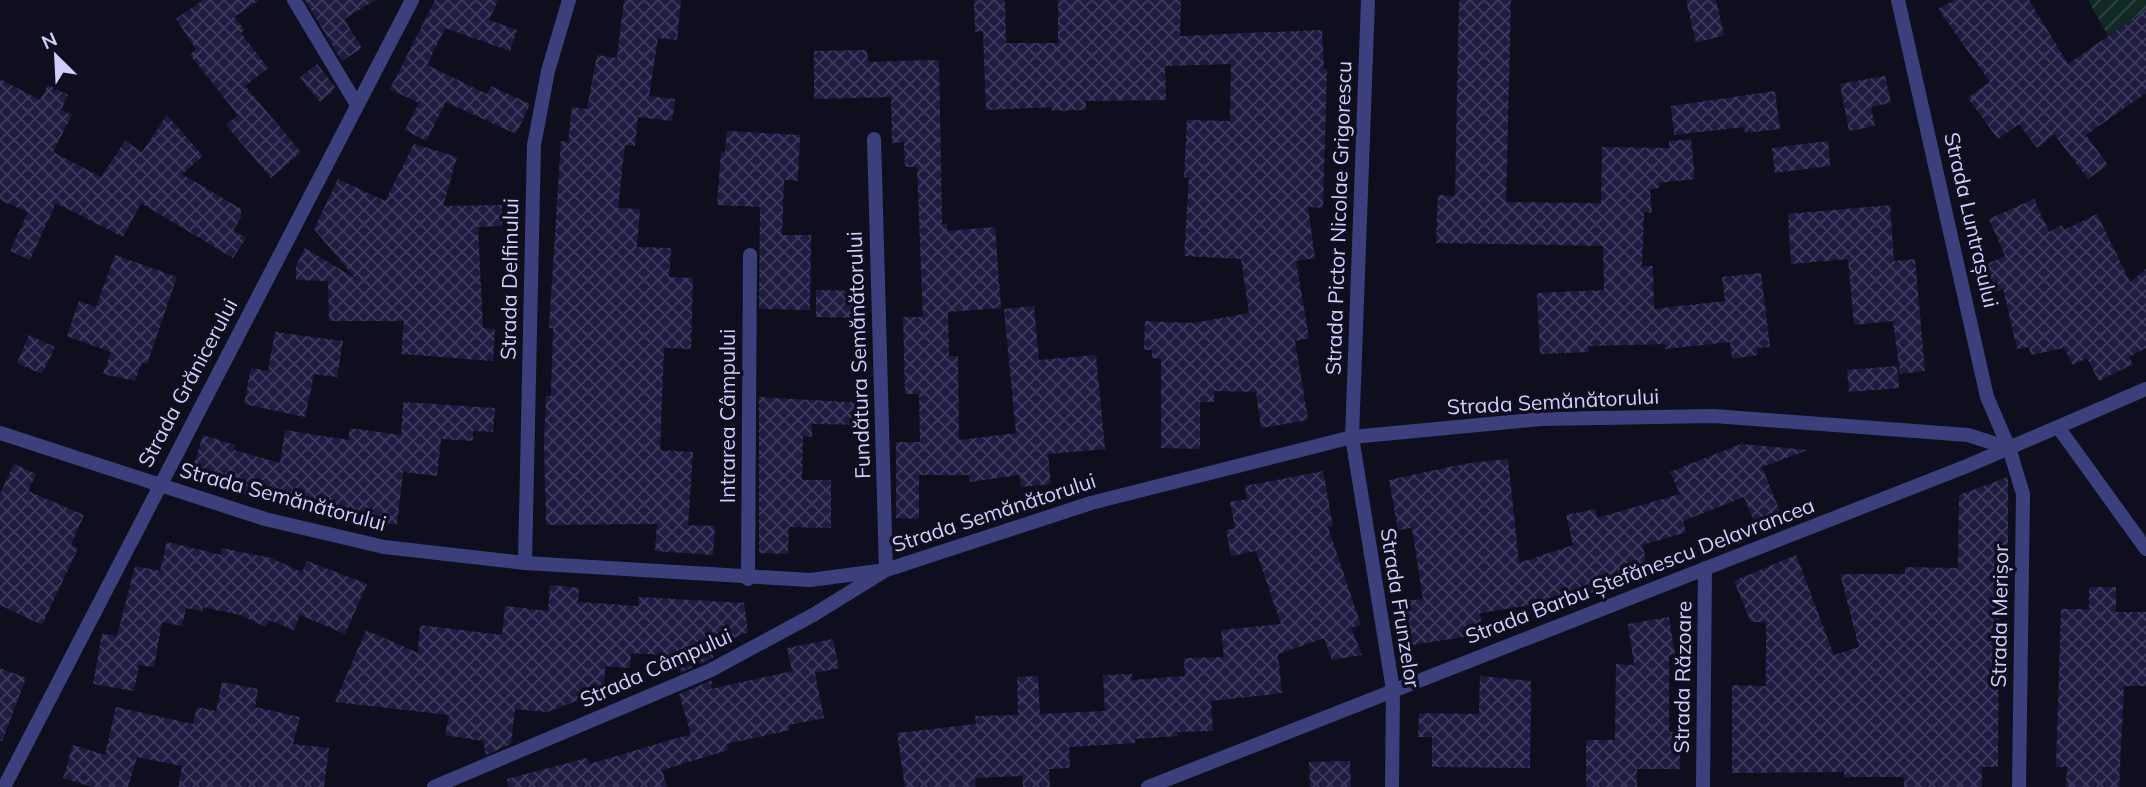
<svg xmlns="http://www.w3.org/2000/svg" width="2146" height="787" font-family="Mulish,sans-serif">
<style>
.garden{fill:url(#garden-furrows)}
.building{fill:url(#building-cross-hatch)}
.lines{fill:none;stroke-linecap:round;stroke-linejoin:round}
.minor{stroke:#3b407c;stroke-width:14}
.tertiary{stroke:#3b407c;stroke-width:14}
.labels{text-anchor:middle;stroke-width:7;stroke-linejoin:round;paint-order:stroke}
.street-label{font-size:21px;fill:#cecffd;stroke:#0e0e1f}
</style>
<defs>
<pattern id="garden-furrows" width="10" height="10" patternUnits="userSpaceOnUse" patternTransform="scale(1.75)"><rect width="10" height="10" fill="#112925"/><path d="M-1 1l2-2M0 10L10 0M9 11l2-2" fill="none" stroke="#324746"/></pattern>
<pattern id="building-cross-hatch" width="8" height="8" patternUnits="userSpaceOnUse" patternTransform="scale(1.75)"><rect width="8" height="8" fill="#1d1b3f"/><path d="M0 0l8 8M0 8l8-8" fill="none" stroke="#3d3b5c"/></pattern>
</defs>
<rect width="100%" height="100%" fill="#0e0e1f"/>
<path class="garden" d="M2088 0H2146V10L2108 36Z"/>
<path class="building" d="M203 0H259L234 17 245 30 241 33 268 68 245 86 301 152 271 178 226 125 238 115 190 55 196 49 176 19Z
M305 0H376L344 19 362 48 342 61Z
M435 0H498L489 20 517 30 510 51 445 28 427 65 487 94 491 86 530 104 516 134 446 102 426 141 405 130 419 103 390 89Z
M624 0H681L677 40 658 38 649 96 675 99 672 121 638 117 635 146 625 145 618 208 640 209 637 247 671 248 669 277 693 278 691 349 664 348 660 450 693 452 688 525 715 526 713 555 655 551 657 524 546 525 544 443 546 396H551L553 328H549L561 141 568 142 572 107 587 109 597 55 617 58Z
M974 0H1005L1006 43H1058V0H1181L1180 36 1322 30 1324 69H1327L1323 208 1308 207 1315 258 1296 261 1309 338 1295 341 1308 420 1261 428 1256 392 1214 391V402H1200V449L1161 448V359L1152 358V350H1144L1145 321 1193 323 1249 313 1241 259 1184 256 1189 178 1184 177 1187 120 1230 121 1231 64 1165 66 1166 100 1086 101V110L1052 111V107L986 110 983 31 975 32Z
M1459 0H1511L1506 202 1601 203 1602 147 1669 148V141L1691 139 1695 179 1659 183V188L1650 190 1652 213 1644 212 1642 266H1653L1654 309 1725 301 1722 277 1761 273 1770 347 1757 348 1758 355 1732 359 1730 342 1665 349V344L1588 346 1589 352 1540 354 1537 293 1604 290 1603 246 1436 243 1438 195 1455 196Z
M1686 0H1716L1724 35 1696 43Z
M1954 0H2029L2068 64 2146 10V93L2086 135 2108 165 2088 179 2054 134 2037 148 2019 124 1998 139 1968 98 1990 82 1938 9Z
M867 50 868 62 939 60 942 224H947V231L995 227 1001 308 948 312 949 356H958L959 440 1016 433 1004 309 1034 306 1039 360 1096 355 1105 449 1048 454 1051 484 1021 487 1020 475 970 482 969 475H919V519L896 518V442H920L919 394H905L903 317H923L917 167H905L904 142 892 143 891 97 814 99V51Z
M317 64 336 88 320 102 300 78Z
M1885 76 1891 103 1871 107 1875 126 1849 131 1840 84Z
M0 79 40 100 48 85 68 95 61 110 72 115 53 152 101 177 125 141 142 152 167 115 203 156 182 174 241 209V218L233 230 246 238 233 258 141 203 123 237 56 203 30 260 10 251 28 212 0 200Z
M1775 91 1780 129 1745 133 1744 127 1674 135 1671 106Z
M727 131 800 135 798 181 784 180 782 235H811L810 310 759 309 760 207 717 205 721 152H725Z
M1828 141 1830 166 1775 173 1772 148Z
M414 144 457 157 443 206 502 205V226L478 227 483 328 495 329 493 361 401 354 404 321H329L328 281 296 280V266L305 248 356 279 314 229 338 179 385 201Z
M2034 199 2049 232 2062 225 2064 230 2097 214 2130 282 2146 269V348L2129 357 2133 364 2099 381 2087 358 2073 365 2064 348 2031 355 2029 347 2017 349 2003 288 1986 297 1978 268 2005 256 1989 219Z
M1890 205 1894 261 1915 259 1925 371 1900 374 1893 321 1854 325 1848 259 1791 264 1788 214Z
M115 255 177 277 147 364 142 362 135 381 103 374 111 352 67 336 79 301 96 307Z
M816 290 861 291 860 318 816 317Z
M275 332 343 341 337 377 314 374 305 417 244 404 251 368 268 371Z
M29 335 55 347 42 374 17 363Z
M1897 366 1899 388 1849 392 1847 370Z
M759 397 865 403 864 425 812 424V437L803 436 802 480H831V528L789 527 788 554 759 553Z
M403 402 495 408 493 432 473 431V441L441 439 437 476 403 472 397 525 294 510 238 492 239 489 191 475 203 435 235 445 234 450 280 463 285 430 348 440 350 428 401 435Z
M1741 444 1808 450 1762 467 1781 514 1755 524 1744 497 1683 521 1686 532 1643 545 1647 570 1610 576 1612 587 1545 606 1544 603 1480 613 1483 634 1412 645 1405 601 1423 599 1412 528 1398 530 1389 480 1463 464 1508 459 1519 563 1573 545 1566 515 1595 509 1597 518 1680 494 1670 472Z
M14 464 36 474 28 491 84 515 71 545 78 548 42 625 0 605V494Z
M1323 471 1333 526 1328 527 1361 625 1351 628 1362 655 1332 660 1324 638 1278 654 1282 693 1211 701 1213 731 1177 732 1178 736 1135 739V743L1069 747 1070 768 1049 769 1050 787H1023L1022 776 975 778 976 787H905L897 733 976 724 975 716 1018 715 1017 677 1038 676 1040 714 1105 711 1103 675 1132 674V680L1185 676 1184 658 1224 657 1221 630 1281 624 1256 551 1231 556 1226 530 1235 528 1230 502 1247 499 1245 486Z
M2008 477V566H2001L1999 591 1998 767H1982V787H1904V777H1844V772L1732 773V685L1766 686V622H1751L1734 581 1796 555 1834 655 1859 647 1840 574H1905V567L1958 568 1959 495Z
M167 542 221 555 222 548 271 558 302 572 307 561 367 584 345 634 300 615 294 630 269 620 266 627 240 615 203 607 202 611 186 608 182 626 162 622 154 667 139 665 134 691 93 684 102 634 117 636 135 566 160 571Z
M550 585 579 588 578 602 638 606 639 597 744 603 748 632 714 646 713 658 680 673 681 656 631 653 630 668 605 666 604 690 547 712 515 709 511 744 486 755 483 741 445 735 449 715 335 702 366 630 418 653 420 625 502 635 505 606 548 611Z
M2089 587H2116V612H2146V686H2124L2119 787H2066L2067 767H2056L2061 609H2089Z
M1669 617 1675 654 1669 655V732H1680V769H1637V787H1586V740H1615L1616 664 1634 665 1628 624Z
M833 639 839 668 815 673 824 718 789 725 790 730 726 744 728 750 662 770 667 787H508L507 779 587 758 589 764 691 734 679 694 712 680 711 689 792 671 787 648Z
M0 668 26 678 2 741H0Z
M1480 676 1531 681 1530 768 1432 767V737H1418L1419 713 1479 714Z
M222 682 258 689 255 707 300 717 293 744 329 748 324 787H178L182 766 137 757 128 787H92L63 778 73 745 105 755 116 707 193 724 197 707 216 711Z
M1350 761 1351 787H1310L1309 762Z"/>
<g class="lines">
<path class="minor" d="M294 0 357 105
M1368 0 1352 437 1393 690
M1898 0 1987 397 2009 448 2023 494 2019 787
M2058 427 2146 549
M0 433 265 519 384 547 525 563 810 580 886 570 1091 503 1352 437 1541 419 1714 416 1968 435 2009 448
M525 563 534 145 548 71 569 0
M748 579 750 255
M4 787 412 0
M434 787 711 670 813 615 886 570 874 139
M1148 787 1967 466 2146 389
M1703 787 1705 568"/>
<path class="tertiary" d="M1392 787 1393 690"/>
</g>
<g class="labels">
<g class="street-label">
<text transform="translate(1339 218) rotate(-88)" y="7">Strada Pictor Nicolae Grigorescu</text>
<text transform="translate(1971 220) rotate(77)" y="7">Strada Luntrașului</text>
<text transform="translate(510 279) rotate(-89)" y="7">Strada Delfinului</text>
<text transform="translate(859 355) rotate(-92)" y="7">Fundătura Semănătorului</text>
<text transform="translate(188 383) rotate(-62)" y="7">Strada Grănicerului</text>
<text transform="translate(1553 402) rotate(-3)" y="7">Strada Semănătorului</text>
<text transform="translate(728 416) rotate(-90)" y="7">Intrarea Câmpului</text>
<text transform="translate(283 497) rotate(15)" y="7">Strada Semănătorului</text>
<text transform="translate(994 513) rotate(-18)" y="7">Strada Semănătorului</text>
<text transform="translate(1640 571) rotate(-21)" y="7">Strada Barbu Ștefănescu Delavrancea</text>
<text transform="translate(1400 608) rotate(81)" y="7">Strada Frunzelor</text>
<text transform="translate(2000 616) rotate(-89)" y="7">Strada Merișor</text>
<text transform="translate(656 668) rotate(-24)" y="7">Strada Câmpului</text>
<text transform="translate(1683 677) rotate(-89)" y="7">Strada Răzoare</text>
</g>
</g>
<g transform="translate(56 56) rotate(336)" stroke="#0e0e1f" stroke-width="5" paint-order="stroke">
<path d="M0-5L12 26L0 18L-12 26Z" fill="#cecffd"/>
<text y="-10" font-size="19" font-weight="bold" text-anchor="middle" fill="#cecffd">N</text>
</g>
</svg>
